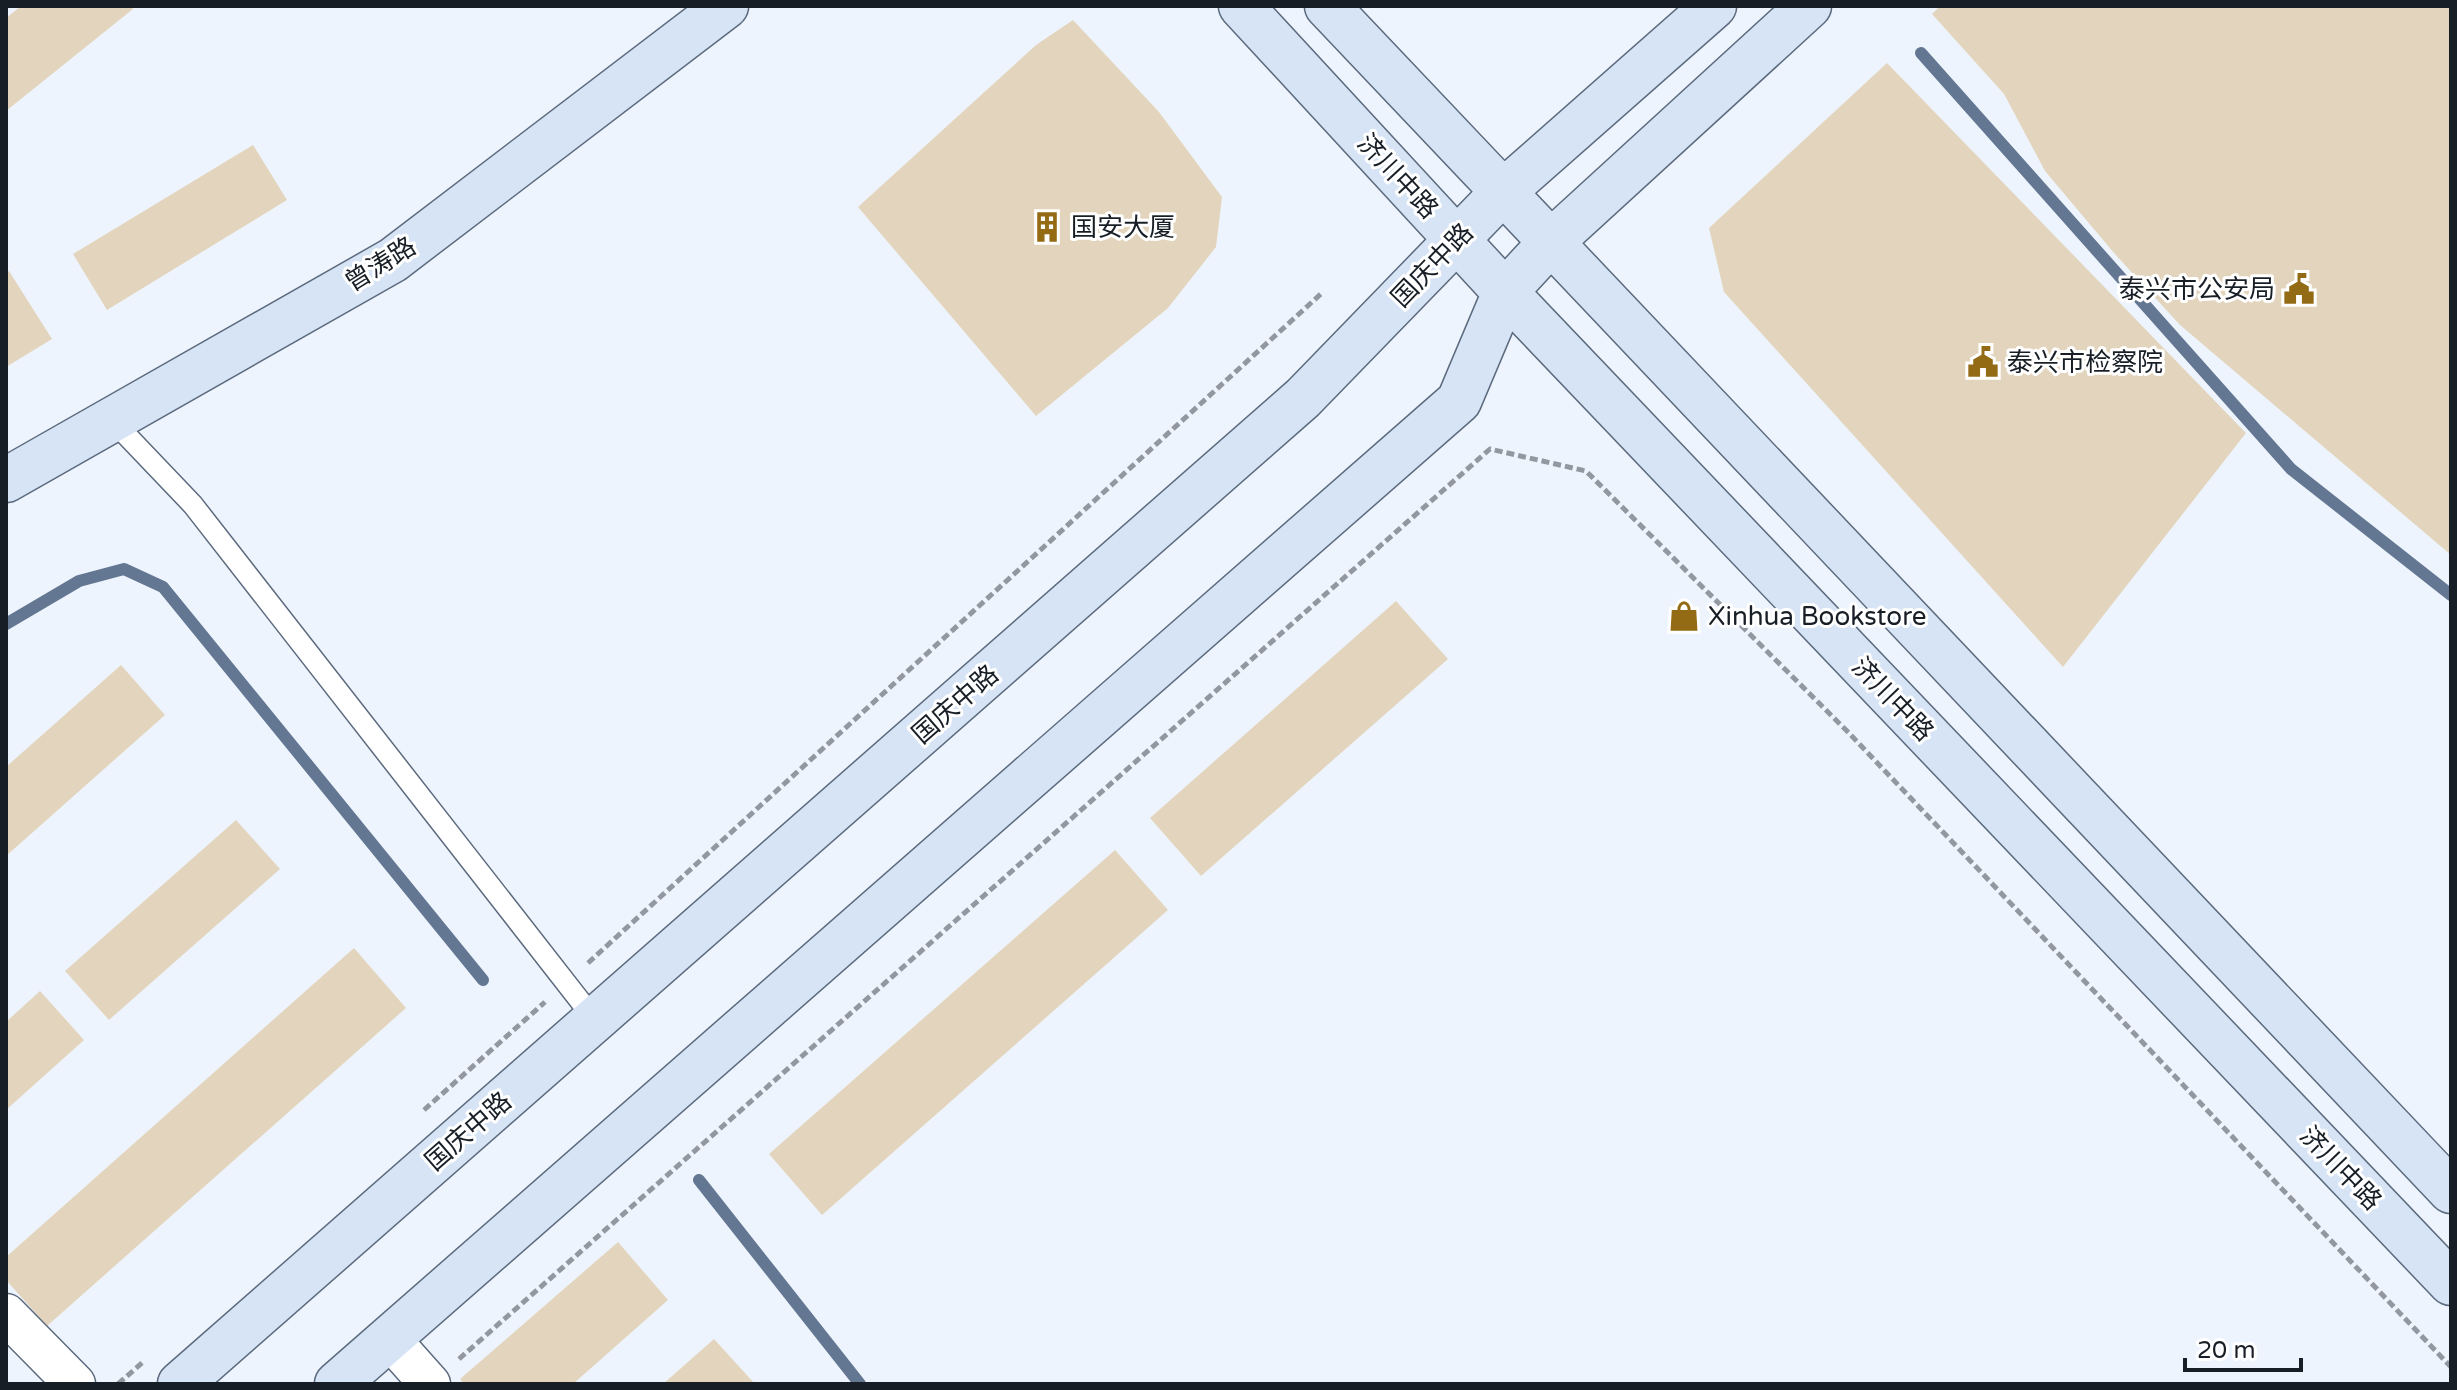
<svg xmlns="http://www.w3.org/2000/svg" width="2457" height="1390" font-family="'Varela Round','Noto Sans SC',sans-serif">
<style>
.lines{fill:none;stroke-linecap:round;stroke-linejoin:round}
.stream{stroke:#637792;stroke-width:12}
.building{fill:#e3d5bd}
.lane-casing{stroke:#5c6a7e;stroke-width:23}
.street-casing{stroke:#5c6a7e;stroke-width:43}
.secondary-casing{stroke:#5c6a7e;stroke-width:47}
.path{stroke:#9298a0;stroke-width:5;stroke-dasharray:8 4;stroke-linecap:butt}
.lane{stroke:#fff;stroke-width:20}
.street{stroke:#fff;stroke-width:40}
.secondary{stroke:#d6e4f5;stroke-width:44}
.labels{text-anchor:middle;stroke-width:6;stroke-linejoin:round;paint-order:stroke}
.street-label{font-size:26px;fill:#181e26;stroke:#fff}
.poi-label{font-size:26px;fill:#181e26;stroke:#fff;text-anchor:start}
</style>
<rect width="100%" height="100%" fill="#eef4fd"/>
<g class="lines">
<path class="stream" d="M1921 53 2291 469 2451 595
M6 624 79 581 124 569 163 587 483 980
M699 1180 860 1384"/>
</g>
<path class="building" d="M21 6H131L133 9 6 111V18Z
M1940 6H2451V555L2180 325 2114 253 2045 171 2004 94 1932 14Z
M1073 20 1159 112 1222 197 1216 247 1168 308 1036 416 858 207 1036 45Z
M1887 63 2246 433 2063 667 1724 292 1709 228Z
M253 145 287 200 107 310 73 254Z
M9 271 52 339 6 367V273Z
M1396 601 1448 659 1201 876 1150 818Z
M121 665 165 715 6 856V767Z
M236 820 280 869 109 1020 65 971Z
M1115 850 1168 910 822 1215 769 1154Z
M354 948 406 1008 47 1326 6 1280V1257Z
M40 991 84 1040 6 1110V1022Z
M618 1242 668 1300 573 1384H464L460 1379Z
M714 1339 755 1384H663Z"/>
<g class="lines">
<defs>
<path id="lane" d="M111 419 193 505 595 1020"/>
<path id="street" d="M6 1314 75 1384
M389 1338 430 1384"/>
<path id="secondary" d="M1241 6 1505 292 2451 1283
M1327 6 2451 1191
M6 480 393 260 726 6
M180 1384 1303 398 1503 192 1714 6
M337 1384 1459 401 1505 292 1551 242 1809 6"/>
</defs>
<use href="#lane" class="lane-casing"/>
<use href="#street" class="street-casing"/>
<use href="#secondary" class="secondary-casing"/>
<path class="path" d="M588 963 1323 292
M424 1110 545 1002
M459 1359 1490 449 1586 471 1847 731 2451 1367
M118 1384 143 1362"/>
<use href="#lane" class="lane"/>
<use href="#street" class="street"/>
<use href="#secondary" class="secondary"/>
</g>
<defs>
<symbol id="building-bare" viewBox="-9 -9 18 18"><path d="M-4-6H4V6H1V3H-1V6H-4ZM-2.5-4.3h1.7v1.8h-1.7ZM.8-4.3h1.7v1.8H.8ZM-2.5-1h1.7V.8h-1.7ZM.8-1h1.7V.8H.8Z" fill="#946b15" stroke="#fff" stroke-width="2.5" paint-order="stroke"/></symbol>
<symbol id="civic-bare" viewBox="-9 -9 18 18"><path d="M-.6-6.5H3V-4.5H.6V-3L4-1V1h2V6H-6V1h2V-1L-.6-3ZM-1.2 2.5V6h2.4V2.5Z" fill="#946b15" stroke="#fff" stroke-width="2.5" paint-order="stroke"/></symbol>
<symbol id="shop-bare" viewBox="-9 -9 18 18"><path d="M-5-2.5h2.3a2.7 3.5 0 0 1 5.4 0H5L5.5 6h-11ZM-1.5-2.5h3a1.5 2.3 0 0 0-3 0Z" fill="#946b15" stroke="#fff" stroke-width="2.5" paint-order="stroke"/></symbol>
</defs>
<g fill-rule="evenodd">
<use href="#building-bare" x="1025" y="205" width="44" height="44"/>
<use href="#civic-bare" x="2277" y="267" width="44" height="44"/>
<use href="#civic-bare" x="1961" y="340" width="44" height="44"/>
<use href="#shop-bare" x="1662" y="594" width="44" height="44"/>
</g>
<g class="labels">
<g class="street-label">
<text transform="translate(1398 176) rotate(47)" y="9">济川中路</text>
<text transform="translate(380 264) rotate(-32)" y="9">曾涛路</text>
<text transform="translate(1432 265) rotate(-46)" y="9">国庆中路</text>
<text transform="translate(1893 699) rotate(46)" y="9">济川中路</text>
<text transform="translate(955 704) rotate(-41)" y="9">国庆中路</text>
<text transform="translate(468 1131) rotate(-41)" y="9">国庆中路</text>
<text transform="translate(2341 1168) rotate(46)" y="9">济川中路</text>
</g>
<g class="poi-label">
<text x="1071" y="236">国安大厦</text>
<text x="2275" y="298" text-anchor="end">泰兴市公安局</text>
<text x="2007" y="371">泰兴市检察院</text>
<text x="1708" y="625">Xinhua Bookstore</text>
</g>
</g>
<rect width="2457" height="1390" fill="none" stroke="#181e26" stroke-width="16"/>
<path d="M2185 1358v12h116v-12" fill="none" stroke="#181e26" stroke-width="4"/>
<text x="2197" y="1358" font-size="24" fill="#181e26" stroke="#ffffff" stroke-width="6" paint-order="stroke">20 m</text>
</svg>
